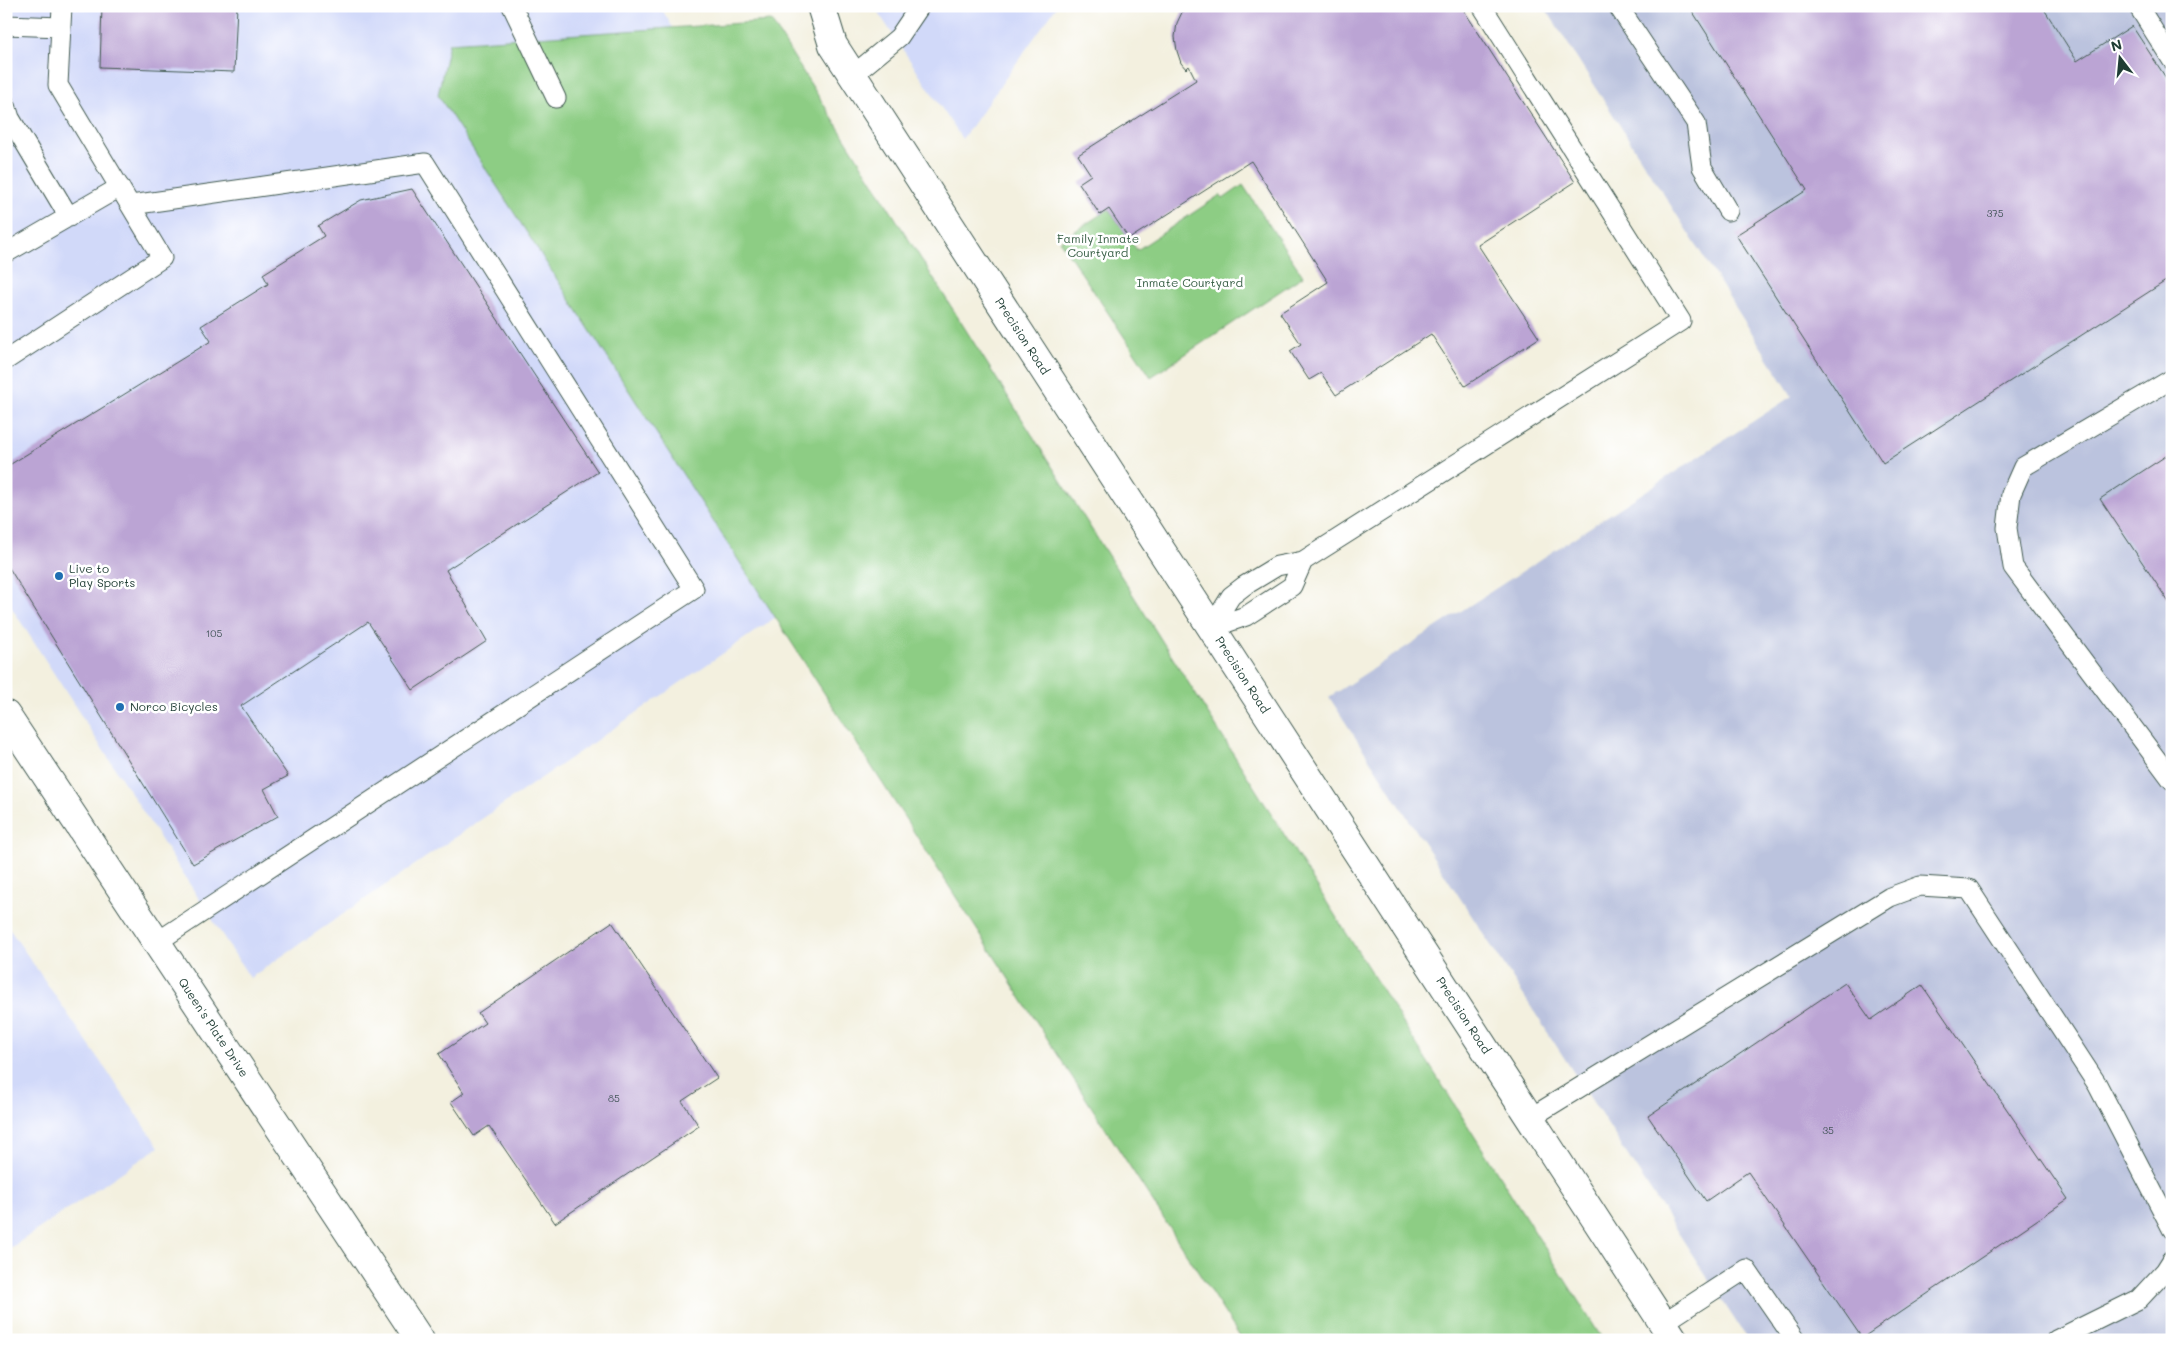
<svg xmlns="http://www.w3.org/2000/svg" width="2178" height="1346" font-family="Mali,sans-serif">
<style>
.built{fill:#d1d9f9}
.industrial{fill:#bbc3de}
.green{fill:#8dcd84;stroke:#56855c}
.building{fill:#bba4d4}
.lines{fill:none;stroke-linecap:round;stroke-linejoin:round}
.service-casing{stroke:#3f584e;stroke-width:21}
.minor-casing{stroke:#3f584e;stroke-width:30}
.tertiary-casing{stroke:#3f584e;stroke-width:30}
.service{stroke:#fff;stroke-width:19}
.minor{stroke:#fff;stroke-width:28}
.tertiary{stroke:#fff;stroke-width:28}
.poi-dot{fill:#1f6fb2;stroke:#fff;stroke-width:2}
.labels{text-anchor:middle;stroke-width:5;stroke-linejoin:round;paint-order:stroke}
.number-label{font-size:10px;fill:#46575c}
.park-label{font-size:12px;fill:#3a6148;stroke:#fff}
.street-label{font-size:12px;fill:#1f3d34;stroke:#fff}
.poi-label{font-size:12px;fill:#1f3d34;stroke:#fff;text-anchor:start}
</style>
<rect width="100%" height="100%" fill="#fff"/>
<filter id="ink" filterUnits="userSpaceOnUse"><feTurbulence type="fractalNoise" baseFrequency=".02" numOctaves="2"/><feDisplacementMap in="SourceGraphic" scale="10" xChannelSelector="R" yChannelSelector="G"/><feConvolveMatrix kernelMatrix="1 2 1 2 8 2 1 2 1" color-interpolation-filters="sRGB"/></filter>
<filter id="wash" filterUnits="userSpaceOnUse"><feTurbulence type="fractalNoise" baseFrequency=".0096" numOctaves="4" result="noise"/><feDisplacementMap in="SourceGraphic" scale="20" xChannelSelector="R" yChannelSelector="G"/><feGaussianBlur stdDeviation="1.12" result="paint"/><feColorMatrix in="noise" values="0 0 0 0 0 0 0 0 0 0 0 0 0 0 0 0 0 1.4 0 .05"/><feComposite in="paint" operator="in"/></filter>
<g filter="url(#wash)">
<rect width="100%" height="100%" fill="#f3f0df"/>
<path class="built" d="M6 6H660L673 28 449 43 438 95 776 617 250 978 6 599Z
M874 6H1057L962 139Z
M6 924 159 1147 6 1251Z"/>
<path class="industrial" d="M1544 6H2172V1340H1748L1329 697 1792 396Z"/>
<path class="green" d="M771 21 1603 1340H1242L438 95 449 43Z
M1243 185 1303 276 1151 377 1060 241 1109 209 1137 250 1220 195 1223 199Z"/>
<g id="blocks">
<path class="building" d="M102 6H237L234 72 100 67Z
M1185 6H1461L1575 182 1478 245 1539 338 1465 386 1431 334 1336 395 1321 373 1309 380 1290 351 1301 344 1280 313 1328 282 1251 161 1129 239 1109 209 1100 215 1079 183 1091 175 1078 155 1196 80 1189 66 1186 69 1181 63 1177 51 1175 37 1177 23Z
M1689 6H2042L2077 61 2132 26 2172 87V277L1883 463 1736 235 1807 190Z
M412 189 598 472 446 570 487 641 413 690 368 622 241 706 288 776 264 789 278 816 193 864 6 563V467L211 341 201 326 268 284 263 274 324 236 318 226 361 200Z
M2172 452V607L2100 499Z
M612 922 717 1078 682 1101 699 1126 555 1223 489 1126 474 1136 451 1102 464 1093 439 1054 485 1023 478 1013Z
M1845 983 1871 1020 1922 985 2068 1199 1862 1338 1748 1172 1706 1201 1648 1116Z"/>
</g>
</g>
<g filter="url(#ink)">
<use href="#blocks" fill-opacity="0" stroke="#3f584e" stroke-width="1"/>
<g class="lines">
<defs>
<path id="service" d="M512 6 556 98
M1618 6 1696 123 1702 167 1728 211
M2138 6 2172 60
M6 25 61 27
M853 75 899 37 920 6
M6 105 10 118 69 217
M131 205 425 163 694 589 157 942
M6 253 120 187
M6 360 162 258 58 85 62 6
M2172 379 2023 467 2011 494 2007 528 2013 567 2172 780
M1211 628 1231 596 1244 586 1277 566 1303 561 1681 321 1482 6
M1211 628 1246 616 1292 586 1303 561
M1530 1118 1890 897 1920 886 1969 889 2097 1084 2172 1229
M1663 1323 1746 1269 1795 1340
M2056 1340 2139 1299 2165 1271 2172 1260"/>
<g id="minor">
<path id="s1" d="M821 6 833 45 1674 1340"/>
</g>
<g id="tertiary">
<path id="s2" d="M6 715 420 1340"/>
</g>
</defs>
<use href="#service" class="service-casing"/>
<use href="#minor" class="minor-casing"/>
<use href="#tertiary" class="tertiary-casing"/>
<use href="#service" class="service"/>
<use href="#minor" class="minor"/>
<use href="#tertiary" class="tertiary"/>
</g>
</g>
<g class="poi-dot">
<circle cx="59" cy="576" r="5"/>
<circle cx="120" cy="707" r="5"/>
</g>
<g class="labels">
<g class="number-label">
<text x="1995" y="217">375</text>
<text x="214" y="637">105</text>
<text x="614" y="1102">85</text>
<text x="1828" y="1134">35</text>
</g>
<g class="park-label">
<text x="1098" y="243">Family Inmate<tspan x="1098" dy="14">Courtyard</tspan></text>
<text x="1190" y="287">Inmate Courtyard</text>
</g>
<g class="street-label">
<text dy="4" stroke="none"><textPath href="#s1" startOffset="388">Precision Road</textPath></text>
<text dy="4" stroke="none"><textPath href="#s1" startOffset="792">Precision Road</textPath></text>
<text dy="4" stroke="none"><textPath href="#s1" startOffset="1198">Precision Road</textPath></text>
<text dy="4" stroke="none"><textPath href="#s2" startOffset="375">Queen's Plate Drive</textPath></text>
</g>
<g class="poi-label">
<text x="69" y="573">Live to<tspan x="69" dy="14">Play Sports</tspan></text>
<text x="130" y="711">Norco Bicycles</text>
</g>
</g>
<rect width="2178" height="1346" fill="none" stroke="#fff" stroke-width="25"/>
<g transform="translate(2120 58) rotate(344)" stroke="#ffffff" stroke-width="4" paint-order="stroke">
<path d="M0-4L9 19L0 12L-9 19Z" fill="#1f3d34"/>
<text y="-8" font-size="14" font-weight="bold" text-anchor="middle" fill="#1f3d34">N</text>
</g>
</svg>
